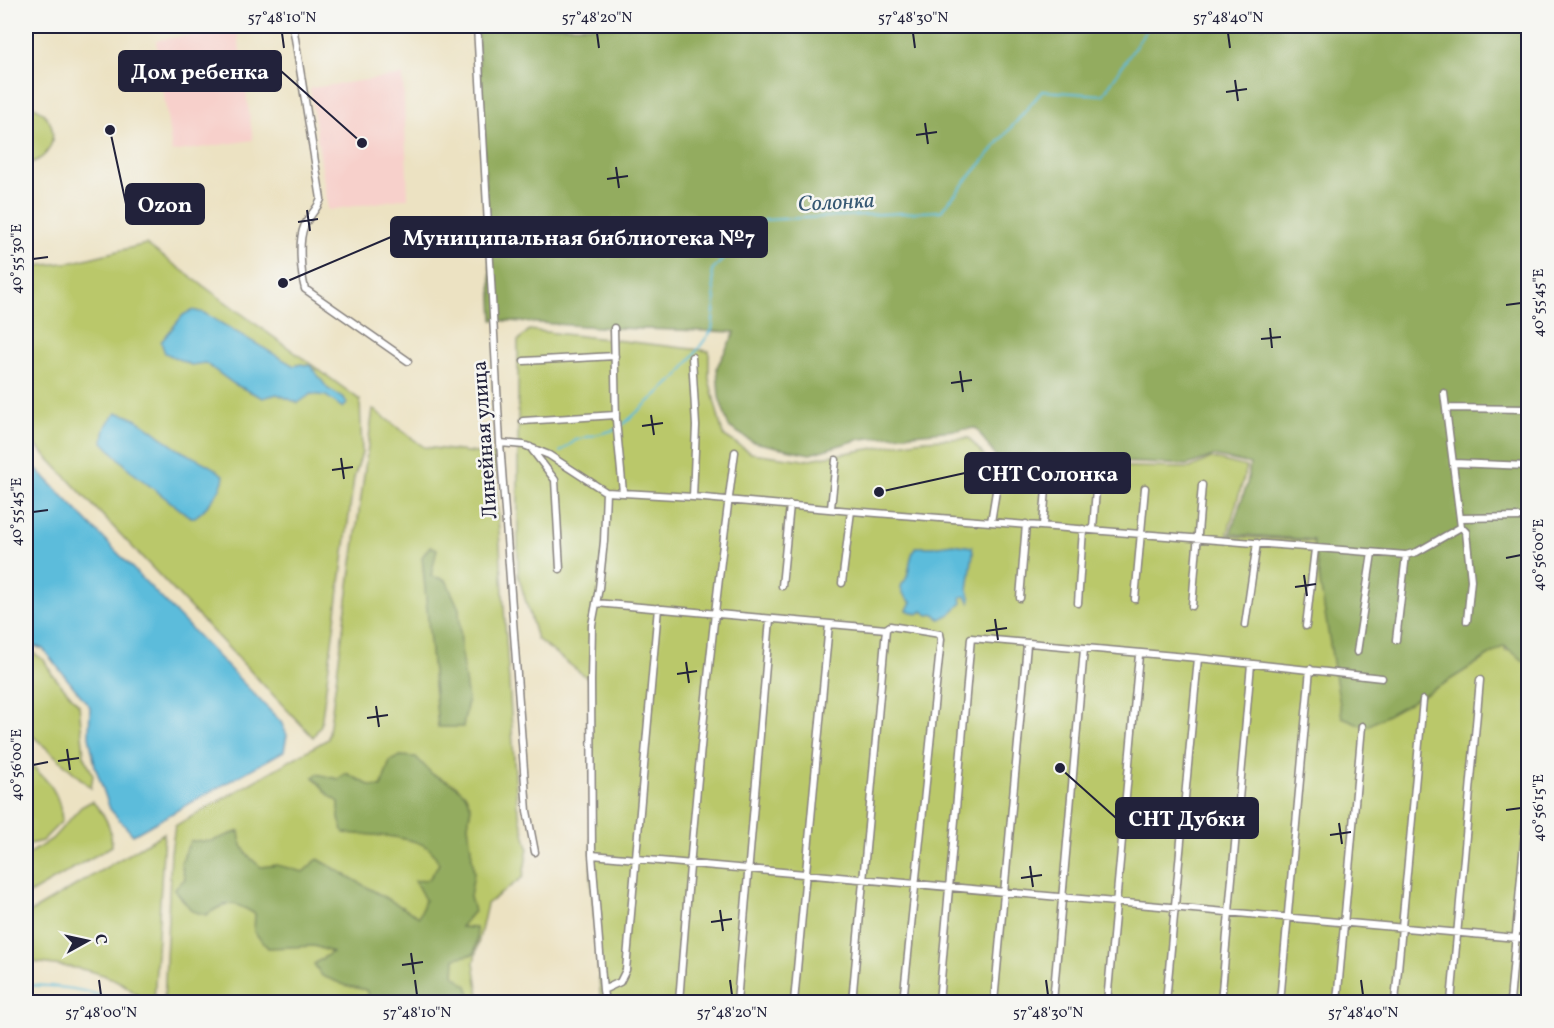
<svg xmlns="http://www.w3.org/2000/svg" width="1554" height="1028" font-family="Vollkorn,serif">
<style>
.built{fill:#f7d0cb}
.green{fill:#bac86a;stroke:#6e7552;stroke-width:1.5}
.forest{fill:#93ac5e;stroke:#5a674c;stroke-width:1.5}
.water{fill:#5cbcdb;stroke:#3f6f8b;stroke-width:1.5}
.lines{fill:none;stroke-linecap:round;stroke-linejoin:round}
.stream{stroke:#5cbcdb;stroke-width:2}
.minor-casing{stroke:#87827e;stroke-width:9}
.minor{stroke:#fff;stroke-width:6}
.ticks{fill:none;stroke:#22223b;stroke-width:2}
.labels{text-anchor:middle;stroke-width:5;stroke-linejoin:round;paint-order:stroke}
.street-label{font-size:21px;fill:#22223b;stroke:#f6f6f2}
.water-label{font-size:22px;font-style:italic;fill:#365873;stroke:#f6f6f2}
.leader{fill:none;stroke:#22223b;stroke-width:2}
.callout-dot{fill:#22223b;stroke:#f6f6f2;stroke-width:2}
.callout{fill:#22223b;stroke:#22223b;stroke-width:2}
.callout-label{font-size:22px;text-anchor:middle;font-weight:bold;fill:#fff}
.neatline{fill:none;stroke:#22223b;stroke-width:2}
.ticks-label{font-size:15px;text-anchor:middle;fill:#22223b}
</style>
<rect width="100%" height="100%" fill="#f6f6f2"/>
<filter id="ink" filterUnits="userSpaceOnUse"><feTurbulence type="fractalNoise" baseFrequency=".0167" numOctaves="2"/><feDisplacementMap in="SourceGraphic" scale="12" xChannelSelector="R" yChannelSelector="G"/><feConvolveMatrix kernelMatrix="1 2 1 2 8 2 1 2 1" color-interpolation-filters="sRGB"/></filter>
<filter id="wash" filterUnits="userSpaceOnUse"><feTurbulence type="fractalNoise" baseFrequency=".008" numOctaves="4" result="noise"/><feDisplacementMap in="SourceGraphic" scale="24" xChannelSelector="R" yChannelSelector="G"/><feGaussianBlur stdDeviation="1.35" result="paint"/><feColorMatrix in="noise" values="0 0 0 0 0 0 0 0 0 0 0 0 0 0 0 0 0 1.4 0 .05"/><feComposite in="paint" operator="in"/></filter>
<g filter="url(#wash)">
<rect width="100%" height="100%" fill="#ece2c2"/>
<path class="built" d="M237 29 253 140 172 152 156 40Z
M403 75 408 198 328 210 310 88Z"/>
<path class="green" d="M26 104C63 113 60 159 26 164Z
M146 244 360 400 362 453 354 478 321 725 313 737 26 435V267L73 262Z
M529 330 709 351V379L723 435 751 453 804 460 923 440 969 438 991 464 1190 468 1211 458 1247 467 1227 536 1412 548 1523 521 1505 650 1528 653V1002H601L591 878 592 855 591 681 537 639 518 575V341Z
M373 409 424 447 494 455 517 805 528 848 523 877 487 904 474 962 480 1002H164L171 852 175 826 328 739Z
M26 651 32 652 44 660 52 674 79 705 84 755 93 775 91 788 26 730Z
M26 760C47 780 60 790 62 821L42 841 26 845Z
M92 801C106 816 111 826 112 846L26 896V856L52 839 81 807Z
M164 833 154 1002C142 1003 133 990 123 984 95 967 57 966 26 961V915Z"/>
<path class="forest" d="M477 26H1528V664L1504 646 1445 683 1366 727 1342 717 1313 540 1230 534 1247 484 1250 464 1213 456 1188 465 996 457 976 428 861 439 810 454 753 442 729 427 719 397 717 367 735 332 614 328 493 320Z
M430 546 437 549 431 576 446 580 459 609 462 661 468 700 463 727H438L422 557Z
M400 756 416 757 432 774 455 785 466 795 471 807 468 825 474 873 470 897 474 911 461 927 476 928 477 938 474 954 455 958 454 975 467 986 473 1002H371L366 990 347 986 322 976 314 964 332 952 314 946 268 948 254 932 255 914C232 900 228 901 206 915L192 911 174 889 185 879 181 863 190 841H212L239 831C240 848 248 857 261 867L277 865 303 872 318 859 419 917 425 900 415 881 429 879 439 864C436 858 434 852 428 848 411 835 366 835 344 833L339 819V802L330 796 313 777 317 774 338 779 346 773 371 786 381 787 390 761Z"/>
<path class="water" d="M192 310 204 313 294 366 301 364 311 366 328 389 344 398 347 403 343 408 326 396 311 394 298 403 277 394 263 398 234 384 205 363 191 365 165 353 161 342 183 315Z
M117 413C140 416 159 437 178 449 193 458 212 464 224 476 223 490 206 509 195 517H190L132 472 103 442C104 429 106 422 117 413Z
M26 458 281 722 287 735 284 751 133 835 110 809 95 766 89 736 90 707 43 649 26 643Z
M953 544 972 547 973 553 968 590 971 600 970 603 966 596 961 597 962 603 950 614 940 619 935 614 928 615 923 611 917 614 907 610 911 602C907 599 901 592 901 587 902 582 904 583 906 579 911 568 908 557 916 547H933Z"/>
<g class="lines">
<path class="stream" d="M560 452 576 440 618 429 679 375 712 330 715 302 712 270 764 220 941 211 1042 91 1103 95 1149 26
M26 985C50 985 93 989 113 1002"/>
</g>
</g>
<g filter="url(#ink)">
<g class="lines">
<defs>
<path id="minor" d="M293 26 321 199C317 210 307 218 304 227 298 241 301 274 305 289L408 361
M477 26 500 443 527 811 535 852
M614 328 616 420 623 492
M692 357 696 426 693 497
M524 361 615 356
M1444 393 1461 527 1466 532 1471 580 1467 621
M1446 408 1528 409
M523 421 616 415
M500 443 524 445 549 455 606 492 693 497 851 511 1406 555 1417 552 1461 527
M530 447 555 480 560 569
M1454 463 1528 466
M831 508 836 460
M1461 518 1521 517
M991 522 999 473
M1043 525 1047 477
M1093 529 1097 476
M842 583 851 511
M782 586 790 505
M1020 598 1026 524
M1135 599 1145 488
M596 603 886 629 890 626 940 634 941 639 903 1002
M1078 603 1083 529
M1192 606 1202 485
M1245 625 1257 543
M1306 626 1315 549
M1396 640 1406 555
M1357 652 1372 553
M592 855 1528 939
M603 990 592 855 591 681 592 625 599 588 604 541 606 492
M605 1002 603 990 620 982 626 970 658 608
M679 1002C693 819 710 634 735 452
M737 1002 770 619
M794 1002 829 624
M852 1002 886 629
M939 1002 971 638 1198 658 1382 678
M994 1002 1027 645
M1053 1002 1084 649
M1107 1002 1139 655
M1166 1002 1198 658
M1221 1002 1251 664
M1280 1002 1310 669
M1337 1002 1362 726
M1395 1002 1423 700
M1451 1002 1480 680
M1510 1002 1528 797"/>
</defs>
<use href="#minor" class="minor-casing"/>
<use href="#minor" class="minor"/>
</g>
</g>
<path class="ticks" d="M282 33 284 48M597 33 599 48M913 33 915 48M1228 33 1230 48M1235 80 1238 101M1226 92 1247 89M925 123 928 144M916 135 937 132M616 167 619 188M607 179 628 176M307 210 310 231M298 222 318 219M33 259 48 257M1506 305 1521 303M1270 328 1272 348M1261 339 1281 337M960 371 963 392M951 383 972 380M651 415 654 435M642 426 663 423M341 458 344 479M332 470 353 467M33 512 48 510M1506 558 1521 555M1304 575 1307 596M1295 587 1316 584M995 619 998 640M986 631 1007 628M686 662 689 683M677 674 697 671M376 706 379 727M367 718 388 715M67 749 70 770M58 761 79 758M33 765 48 762M1506 810 1521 808M1339 823 1342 844M1330 835 1351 832M1030 866 1033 887M1021 878 1042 875M720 910 723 931M711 922 732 919M411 953 414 974M402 965 423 962M99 980 101 995M415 980 417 995M730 980 732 995M1046 980 1048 995M1361 980 1363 995"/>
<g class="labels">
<g class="street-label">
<text transform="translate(484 440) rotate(-94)" y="7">Линейная улица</text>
</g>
<g class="water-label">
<text transform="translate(836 201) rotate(-3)" y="8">Солонка</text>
</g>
</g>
<path class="leader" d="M362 143L281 71M110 130L126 204M283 283L391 237M879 492L965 473M1060 768L1116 818"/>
<g class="callout-dot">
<circle cx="362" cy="143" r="6"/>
<circle cx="110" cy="130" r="6"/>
<circle cx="283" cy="283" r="6"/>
<circle cx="879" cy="492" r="6"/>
<circle cx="1060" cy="768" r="6"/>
</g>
<g class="callout">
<rect x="119" y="51" width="162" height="40" rx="6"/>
<rect x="126" y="184" width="78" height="40" rx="6"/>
<rect x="391" y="217" width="376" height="40" rx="6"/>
<rect x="965" y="453" width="165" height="40" rx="6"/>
<rect x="1116" y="798" width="142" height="40" rx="6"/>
</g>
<g class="callout-label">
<text x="200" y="79">Дом ребенка</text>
<text x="165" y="212">Ozon</text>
<text x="579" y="245">Муниципальная библиотека №7</text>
<text x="1048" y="481">СНТ Солонка</text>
<text x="1187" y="826">СНТ Дубки</text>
</g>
<rect width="1554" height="1028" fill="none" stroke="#f6f6f2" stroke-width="66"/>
<g transform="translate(87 941) rotate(82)" stroke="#f6f6f2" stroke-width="4.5" paint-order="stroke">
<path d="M0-4.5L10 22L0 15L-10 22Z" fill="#22223b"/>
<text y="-9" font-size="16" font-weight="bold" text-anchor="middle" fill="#22223b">С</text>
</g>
<rect x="33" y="33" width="1488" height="962" class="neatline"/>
<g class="ticks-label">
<text x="282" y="22">57°48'10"N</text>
<text x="597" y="22">57°48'20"N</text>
<text x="913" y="22">57°48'30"N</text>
<text x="1228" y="22">57°48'40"N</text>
<text transform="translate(16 259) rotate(-90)" y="5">40°55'30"E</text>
<text transform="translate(1538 303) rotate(-90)" y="5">40°55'45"E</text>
<text transform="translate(16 512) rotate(-90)" y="5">40°55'45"E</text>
<text transform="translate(1538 555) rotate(-90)" y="5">40°56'00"E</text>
<text transform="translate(16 765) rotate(-90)" y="5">40°56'00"E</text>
<text transform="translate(1538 808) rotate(-90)" y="5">40°56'15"E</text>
<text x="101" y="1017">57°48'00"N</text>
<text x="417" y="1017">57°48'10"N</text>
<text x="732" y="1017">57°48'20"N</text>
<text x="1048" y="1017">57°48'30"N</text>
<text x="1363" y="1017">57°48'40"N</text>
</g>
</svg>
